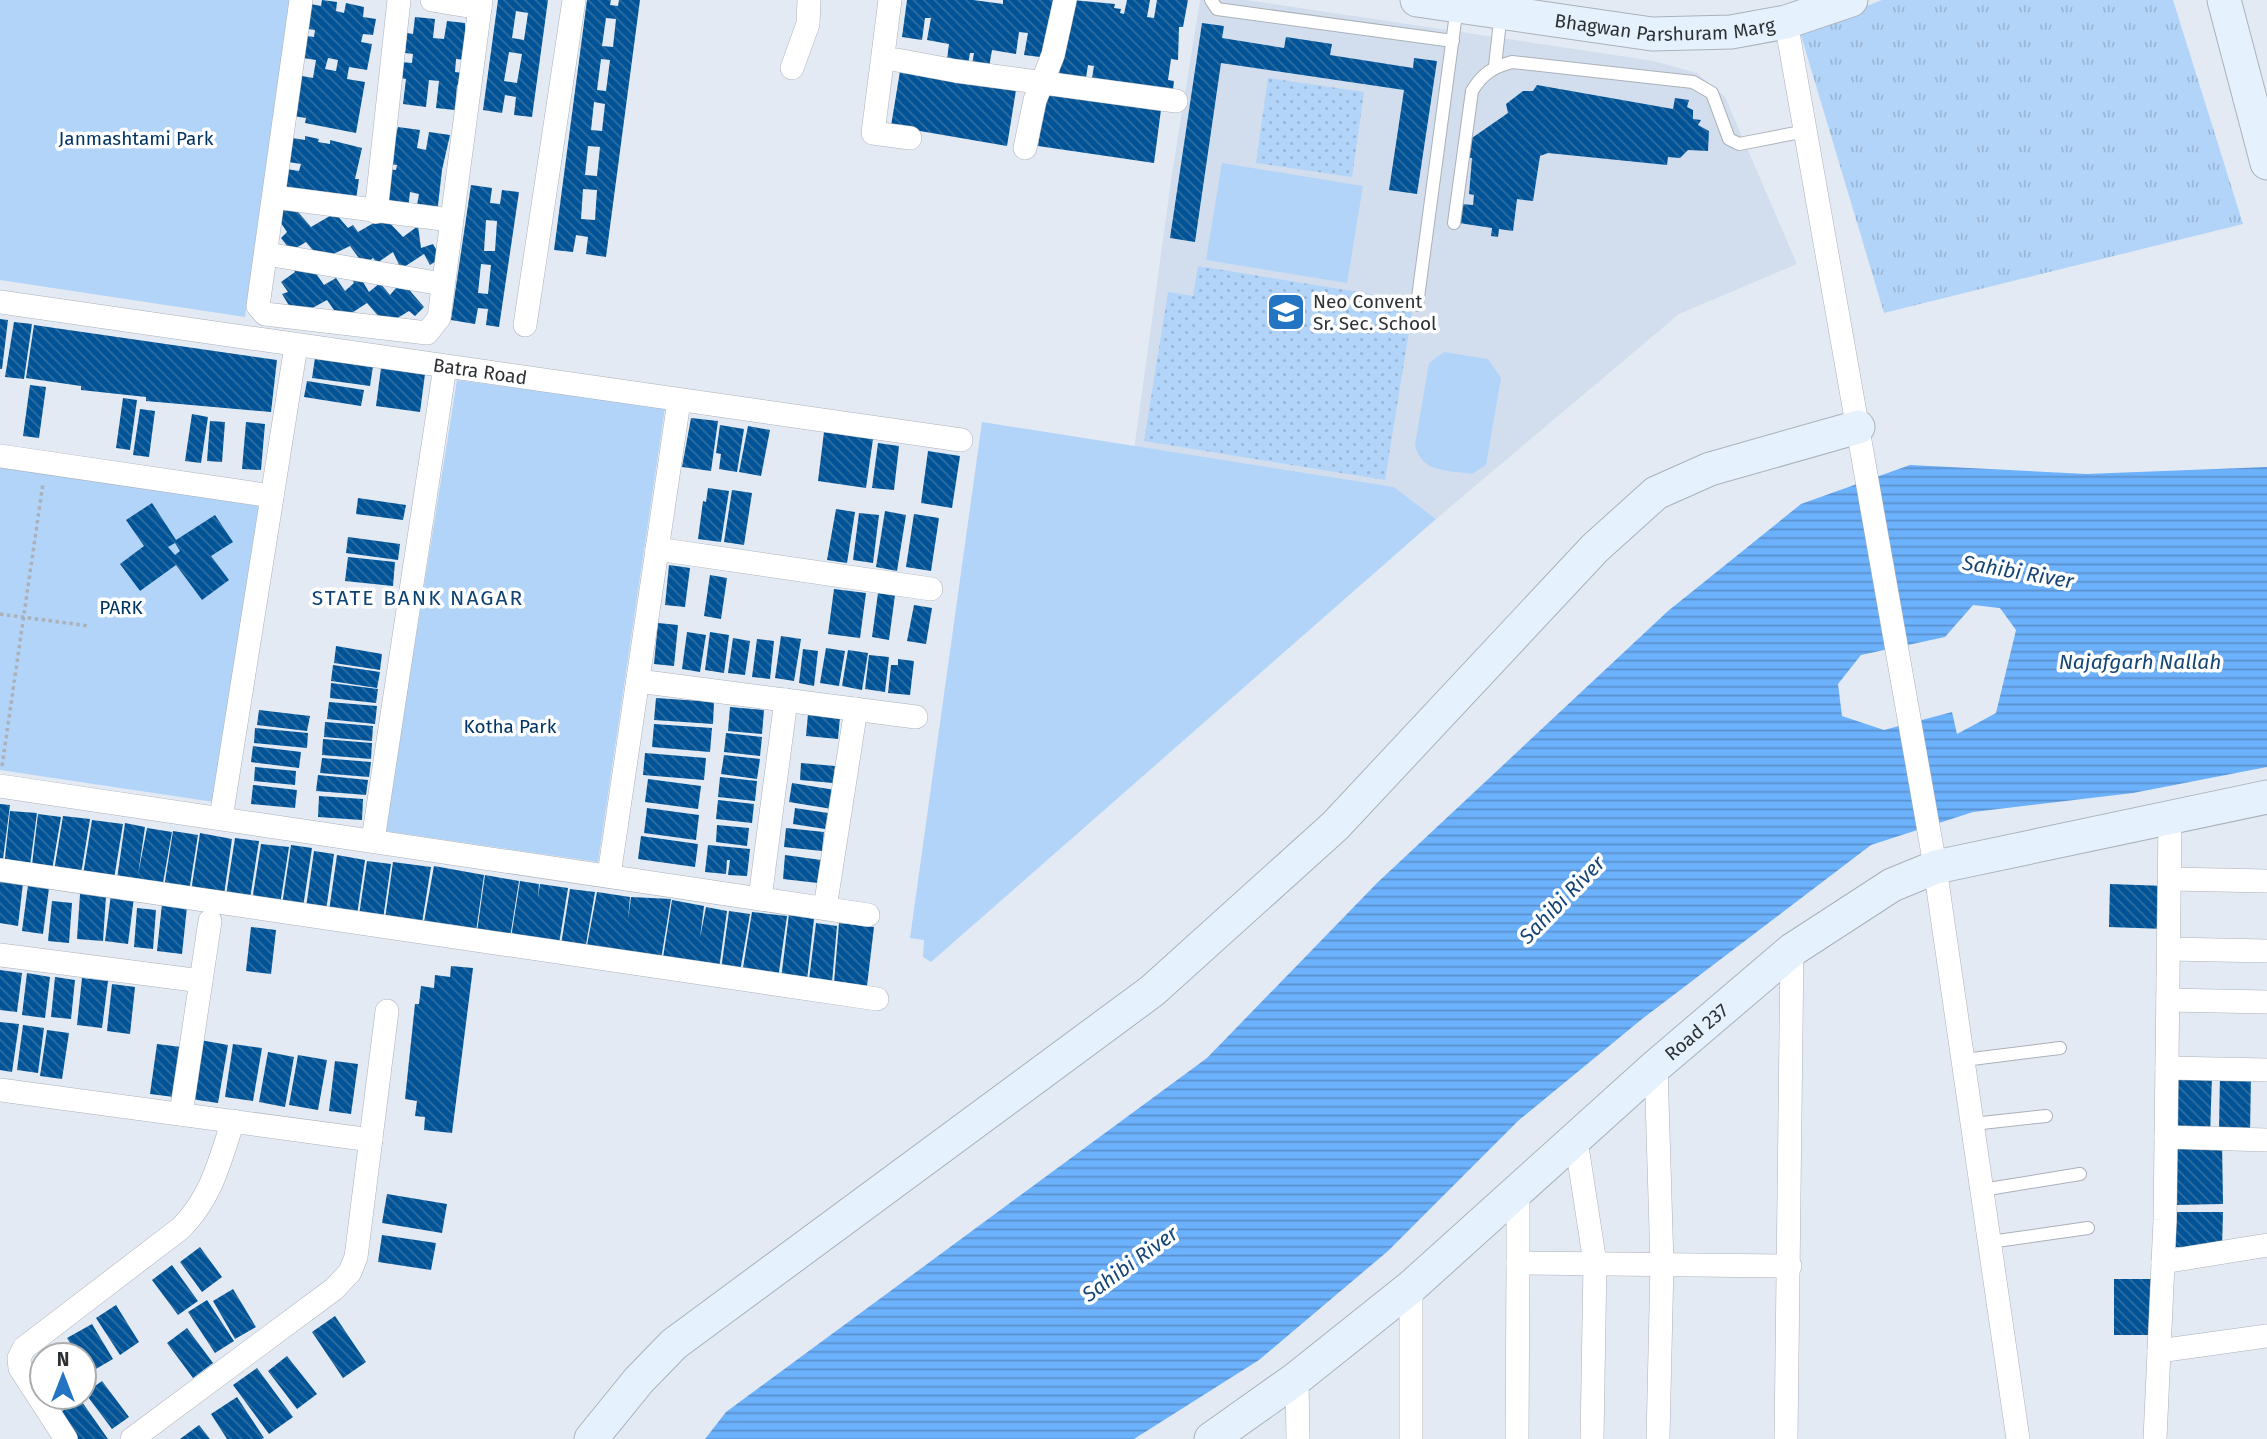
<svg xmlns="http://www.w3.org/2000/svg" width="2267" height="1439" font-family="'Fira Sans',sans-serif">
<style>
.built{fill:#d2deed}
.grass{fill:url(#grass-tufts)}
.park{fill:#b2d4f9}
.garden{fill:url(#garden-dots)}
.water{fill:url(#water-rules);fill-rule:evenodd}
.building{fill:url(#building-back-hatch);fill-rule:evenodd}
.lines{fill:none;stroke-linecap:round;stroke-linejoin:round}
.lane-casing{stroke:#aab1b9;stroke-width:14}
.street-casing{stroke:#aab1b9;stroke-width:24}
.secondary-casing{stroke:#aab1b9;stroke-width:35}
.path{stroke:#abb1b8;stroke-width:3.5;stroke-dasharray:3.5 3.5;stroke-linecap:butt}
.lane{stroke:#fff;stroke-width:12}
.street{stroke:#fff;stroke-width:23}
.secondary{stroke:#e6f1fe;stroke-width:33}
.labels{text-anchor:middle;stroke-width:7;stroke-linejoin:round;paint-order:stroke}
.street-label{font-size:19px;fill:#2e3134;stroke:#fff}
.park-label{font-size:19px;fill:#003463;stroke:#fff}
.poi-label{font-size:19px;fill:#2e3134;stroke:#fff;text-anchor:start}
.water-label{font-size:21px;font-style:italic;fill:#164675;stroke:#fff}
.neighbourhood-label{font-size:21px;letter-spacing:2px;fill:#0f4375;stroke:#fff}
</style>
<defs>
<pattern id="grass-tufts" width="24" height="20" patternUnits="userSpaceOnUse" patternTransform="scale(1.75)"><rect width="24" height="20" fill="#b2d4f9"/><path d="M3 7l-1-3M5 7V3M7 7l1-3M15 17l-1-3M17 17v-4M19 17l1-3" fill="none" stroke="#99b6d6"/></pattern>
<pattern id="garden-dots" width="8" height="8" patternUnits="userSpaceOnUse" patternTransform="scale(1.75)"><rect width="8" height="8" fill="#b2d4f9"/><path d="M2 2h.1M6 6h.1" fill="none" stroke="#99b6d6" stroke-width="1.8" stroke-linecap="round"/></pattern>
<pattern id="water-rules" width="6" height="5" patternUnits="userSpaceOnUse" patternTransform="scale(1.75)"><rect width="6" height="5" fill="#6cb1fc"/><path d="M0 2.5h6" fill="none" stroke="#5991cd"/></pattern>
<pattern id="building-back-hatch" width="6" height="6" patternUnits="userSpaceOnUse" patternTransform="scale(1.75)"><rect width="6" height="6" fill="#005396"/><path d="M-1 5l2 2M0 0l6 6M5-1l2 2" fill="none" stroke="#306ea1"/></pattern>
</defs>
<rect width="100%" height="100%" fill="#e3eaf3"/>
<path class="built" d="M1200 0H1246L1654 61 1697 73 1725 97 1797 264 1679 314 1436 519 1394 487 1134 450 1172 174Z"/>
<path class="grass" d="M1882 0H2173L2243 224 1884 313 1800 32Z"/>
<path class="park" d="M0 0H294L245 317 0 280Z
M1222 163 1363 186 1347 283 1206 260Z
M1444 352 1488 359 1501 378 1486 465 1472 474C1448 470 1421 473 1415 445L1429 363Z
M457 380 665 408 598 862 385 831Z
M982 422 1394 487 1436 519 931 962 923 957 924 940 910 938Z
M0 468 261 503 214 802 0 770Z"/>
<path class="garden" d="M1268 78 1364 92 1352 177 1256 163Z
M1198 266 1414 301 1385 480 1144 441 1168 292 1193 296Z"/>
<path class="water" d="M1910 465 2086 474 2267 467V767L2133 793 1973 812 1871 845 1642 1019 1519 1120 1388 1251 1259 1360 1134 1439H705L726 1412 1207 1058 1377 883 1668 611 1801 504ZM1973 605 2000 608 2016 630 1996 713 1957 734 1952 712 1884 730 1842 716 1838 684 1861 655 1945 637Z"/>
<path class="building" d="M322 0 337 2 336 11 344 13 346 3 364 7 363 17 376 19 373 35 363 34 361 42 372 44 367 70 349 67 347 79 365 82 356 133 305 123 306 118 287 115 302 76 313 78 316 60 297 57 301 35 314 37 315 30 301 28 305 3 321 6ZM328 58 338 60 336 71 325 69Z
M498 0H548L532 117 514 115 516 97 505 95 502 113 483 110ZM516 11 528 13 524 40 512 38ZM509 52 522 54 517 83 504 81Z
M587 0H611L610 5 618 6 619 0H640L606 257 586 254 588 237 576 235 573 252 554 250ZM606 18 616 19 613 47 602 46ZM601 59 610 60 606 91 597 90ZM594 102 605 104 602 131 591 130ZM588 146 600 147 597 176 585 175ZM583 189 597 190 595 220 581 219Z
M907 0H973L1003 4V0H1056L1048 58 1024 55 1028 33 1019 32 1016 54 992 50 988 73 971 70 974 53H970L967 70 946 67 949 44 927 40 931 18H925L922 40 902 37Z
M1072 0 1115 4 1114 8 1121 9 1120 13 1124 14 1127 0H1150L1147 17 1154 18 1157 0H1188L1183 27H1179L1178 60 1171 59 1168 80 1174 81 1172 98 1091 84 1094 66 1088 65 1085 84 1058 79Z
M415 17 435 19 433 38 444 39 447 21 465 23V60L456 59 455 72 463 73 462 86 457 85 455 110 436 108 439 81 429 80 426 107 403 104 406 79 400 78 401 62 412 63 413 54 405 53 407 33 413 34Z
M1202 23 1224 26 1222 38 1284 48 1286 37 1332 44 1330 55 1413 68 1414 58 1437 61 1417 194 1389 190 1404 90 1221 63 1195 242 1170 238Z
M901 65 1017 84 1007 146 891 126Z
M1537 85 1673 109 1675 98 1689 100 1687 107 1693 110V119L1701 120 1698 125 1709 131 1708 151 1688 150 1680 158 1668 157 1667 165 1548 153 1540 156 1533 201 1517 199 1513 231 1499 229 1498 237 1491 236 1492 228 1459 223 1461 204 1473 205 1474 195 1469 194 1472 158H1468L1469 140 1508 113 1506 104 1523 91H1533Z
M1047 86 1162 102 1154 163 1038 146Z
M398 127 420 130 417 148 426 150 429 132 450 135 442 170 437 214 416 211 419 194 410 192 408 209 387 206V169L396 170 397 165 388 164Z
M305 136 319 139 318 142 330 144V140L362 148 355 179H359L355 206 276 191 280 168 299 171 301 164 282 161 286 137 305 140Z
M471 185 492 188 490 203 500 204 502 190 519 192 499 327 486 325 488 309 478 308 475 324 451 320ZM486 220 497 221 495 251H484ZM481 264 491 265 488 294 478 293Z
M292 205 311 227 335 213 348 228 353 225 358 232 384 217 403 237 418 226 421 248 433 244 441 258 430 265 424 254 401 269 393 252 377 263 373 258 364 265 350 246 321 260 306 242 291 251 281 238 287 232 275 214Z
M289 261 311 266 324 285 336 278 345 291 354 283 351 277 357 272 369 292 380 283 390 295 396 288 394 282 399 278 424 307 415 316 409 311 386 325 367 303 341 320 327 300 296 317 282 294 288 292 281 282 295 272Z
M0 319 8 320 2 369H0Z
M14 322 32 324 24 379 5 377Z
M34 325 277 360 271 412 146 401V397L81 390V386L26 378Z
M315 358 373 366 370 386 312 378Z
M381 368 425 374 420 412 376 406Z
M307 381 364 390 361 406 304 397Z
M30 385 46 387 39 438 23 436Z
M123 398 137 400 130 450 116 448Z
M140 409 155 411 149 457 133 455Z
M192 414 208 417 201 463 185 461Z
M691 418 718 421 711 471 682 467Z
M210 421 225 422 222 462 207 461Z
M246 422 265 424 261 470 242 469Z
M720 425 744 429 737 472 719 469 721 454 716 453Z
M748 426 770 430 761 476 739 472Z
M824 432 873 439 866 488 818 481Z
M878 443 899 446 894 490 872 488Z
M928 451 960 456 952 508 921 503Z
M708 488 729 491 721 542 698 539 703 501 706 502Z
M732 490 752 493 744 545 724 542Z
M358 498 406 505 403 520 356 514Z
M152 503 176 540 215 515 233 542 211 556 229 580 202 600 176 565 140 591 120 564 144 546 126 520ZM175 543 180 551 175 555 168 547Z
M836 509 855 512 847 563 827 560Z
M885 511 906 515 897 571 876 567Z
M859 513 879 515 873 563 853 560Z
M914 514 939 518 931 571 906 567Z
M348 537 400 544 398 560 346 553Z
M348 557 395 562 393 586 345 581Z
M669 565 690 568 685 607 665 605Z
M710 575 727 578 721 619 704 616Z
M834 589 866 593 860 638 828 634Z
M878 593 895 595 889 640 872 637Z
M914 605 932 608 926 644 907 641Z
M658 623 678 625 674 666 654 664Z
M687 632 706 635 700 672 682 669Z
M710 632 729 635 724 673 705 670Z
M781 636 801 639 794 681 775 678Z
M733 638 750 641 745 675 728 673Z
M757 639 774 641 770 679 752 677Z
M336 646 382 654 380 670 334 663Z
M826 648 845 651 839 686 820 683Z
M803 649 818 651 814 686 799 683Z
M848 650 868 653 862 690 842 686Z
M869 655 889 657 885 692 865 689Z
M898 659 914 661 910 695 888 693 891 665H898Z
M333 665 380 672 377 688 331 681Z
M331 683 378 689 376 703 330 698Z
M656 698 714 702 713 724 654 720Z
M329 702 377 706 375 724 327 719Z
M730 707 764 710 762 734 728 731Z
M259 710 310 716 307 731 257 725Z
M808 714 840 717 838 739 806 736Z
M325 722 373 726 372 741 324 737Z
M654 724 712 728 710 752 652 747Z
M255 728 308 733 307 748 254 743Z
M726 733 762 737 760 756 724 752Z
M323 739 372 743 371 759 322 755Z
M253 746 301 752 299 768 251 762Z
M645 753 706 758 704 780 643 775Z
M724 755 760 759 757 779 721 774Z
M322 758 371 762 369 777 320 773Z
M801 763 835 766 833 783 800 780Z
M255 767 296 771 295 785 254 781Z
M318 775 368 780 366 795 316 791Z
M720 777 757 781 755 801 718 797Z
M648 779 701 786 698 809 645 802Z
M792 783 835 790 832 809 789 802Z
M253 785 297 790 295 808 251 804Z
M319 796 363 799 362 820 318 817Z
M718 800 754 804 752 823 716 819Z
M0 804 10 805 2 867H0Z
M647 808 699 815 696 840 644 833Z
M795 808 828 813 825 829 793 824Z
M10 811 37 813 29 873 4 867Z
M38 814 61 817 51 876 31 873Z
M63 816 90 819 80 880 53 877Z
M92 820 123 824 113 885 82 881Z
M125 823 145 827 138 875 147 828 172 832 161 894 116 886Z
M717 825 749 828 747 846 716 842Z
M786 828 824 832 822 851 784 847Z
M173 831 198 835 188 898 163 894Z
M200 833 232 839 223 902 190 898Z
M641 836 698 844 695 867 638 859Z
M235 838 259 841 249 905 225 902Z
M261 844 289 847 279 911 251 907Z
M291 845 312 848 302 914 281 912Z
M708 845 750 849 747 876 728 875 730 860H727L726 874 705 872Z
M314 851 334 854 325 918 305 915Z
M337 855 365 860 356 922 328 918Z
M785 855 821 860 818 883 783 879Z
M367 861 391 864 382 926 358 922Z
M393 862 431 867 421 929 384 926Z
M434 866 484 875 475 939 422 933Z
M485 875 519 881 509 944 476 939Z
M0 880 23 883 18 926 0 923Z
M520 881 539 884 538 898 540 884 568 888 558 950 510 944Z
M2110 884 2166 886 2165 929 2109 927Z
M28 885 49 888 43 934 22 931Z
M570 889 595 892 584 956 560 951Z
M597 892 630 897 628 920 631 897 671 899 660 965 585 956Z
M80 894 106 896 103 941 77 939Z
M111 894 134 897 128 944 105 941Z
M672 900 704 906 700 938 706 907 727 911 719 969 662 964Z
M52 901 72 903 69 943 48 941Z
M162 904 187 907 182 954 157 951Z
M137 908 156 910 153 949 134 947Z
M729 911 750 914 740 972 721 970Z
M752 912 787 916 778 979 742 974Z
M789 914 814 919 807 980 781 979Z
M816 923 837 926 832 982 809 980Z
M839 923 874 927 867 986 834 983Z
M251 927 276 930 271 974 246 971Z
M451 966 473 968 452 1133 424 1130 425 1117 415 1116 417 1101 405 1099 415 1004H419L421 986 434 988 435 975 450 977Z
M0 970 22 973 17 1012 0 1010Z
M27 973 50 977 45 1018 22 1015Z
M55 977 75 980 71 1019 51 1017Z
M82 978 108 981 102 1028 77 1025Z
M112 984 135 987 130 1034 107 1031Z
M0 1022 19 1024 12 1072 0 1070Z
M23 1025 44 1028 38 1073 17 1070Z
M47 1030 69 1033 62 1079 40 1076Z
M200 1040 228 1045 218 1103 191 1099Z
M157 1044 181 1047 174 1097 150 1094Z
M233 1044 262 1048 253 1101 225 1097Z
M268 1052 294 1057 285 1107 259 1102Z
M298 1055 327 1060 318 1110 289 1105Z
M335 1061 358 1064 351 1114 329 1111Z
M2174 1074 2212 1075 2210 1136 2173 1135Z
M2220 1074H2251L2250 1133 2219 1132Z
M2222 1141 2223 1204 2175 1205 2173 1143Z
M387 1194 447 1204 442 1233 382 1223Z
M2174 1212H2223L2222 1247H2174Z
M382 1235 436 1243 431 1270 378 1262Z
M200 1247 222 1277 202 1292 180 1262Z
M172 1265 198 1301 178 1315 152 1280Z
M2114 1279H2153V1335H2114Z
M233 1289 256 1327 235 1339 213 1301Z
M207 1300 234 1341 215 1353 188 1312Z
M116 1305 139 1342 120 1355 96 1318Z
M335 1316 366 1362 343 1378 312 1332Z
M92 1324 113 1359 89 1373 84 1366V1355H78L67 1338Z
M187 1328 213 1363 193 1378 167 1343Z
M287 1356 317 1394 297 1409 268 1371Z
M42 1357V1383L30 1365Z
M257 1368 293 1417 269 1434 233 1385Z
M102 1381 129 1417 112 1429 85 1393Z
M237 1397 264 1438 262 1439H227L211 1414Z
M80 1399 108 1439H75L58 1414Z
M199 1425 210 1439H180Z"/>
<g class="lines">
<defs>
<path id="lane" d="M1211 0 1217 9 1453 41
M1495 66 1501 12
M1454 223 1472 91C1482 74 1493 67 1512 62L1693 82 1712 93 1729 139 1739 144 1806 131
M1417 305 1457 6
M1964 1060 2060 1048
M1973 1124 2046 1116
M1982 1190 2080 1174
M1990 1242 2088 1228"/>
<g id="street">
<path d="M301 0 258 306 265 314 427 333 439 318 481 0"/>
<path d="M432 0 480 8"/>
<path d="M890 0 873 133 910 138"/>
<path d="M1786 22 1933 854 2018 1439"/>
<path d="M897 60 956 71 1176 101"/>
<path d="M792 68 808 24 809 0"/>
<path d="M1025 148 1035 100 1053 55 1065 0"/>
<path d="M274 197 450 220"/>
<path d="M376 212 399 0"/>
<path d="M267 254 442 284"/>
<path id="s1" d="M0 302 961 440"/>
<path d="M525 325 574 0"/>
<path d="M0 456 272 496"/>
<path d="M657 549 931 589"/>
<path d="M638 681 916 717"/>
<path d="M0 786 868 915"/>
<path d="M221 818 296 346"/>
<path d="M373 840 445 367"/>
<path d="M0 870 877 999"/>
<path d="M609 875 679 401"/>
<path d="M2170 879 2267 881"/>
<path d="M760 898 786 700"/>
<path d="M825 908 856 709"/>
<path d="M2169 949 2267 951"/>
<path d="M0 955 201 981"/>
<path d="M2168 1000 2267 1002"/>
<path d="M1656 1066 1662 1264 1658 1439"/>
<path d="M2167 1068 2267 1070"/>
<path d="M0 1090 371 1140"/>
<path d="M181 1114 210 921"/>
<path d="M2166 1137 2267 1140"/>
<path d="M1576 1140 1595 1263 1592 1439"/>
<path d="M1518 1191V1263L1790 1266"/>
<path d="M2163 1262 2267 1245"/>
<path d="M1411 1287V1439"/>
<path d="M2159 1351 2267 1336"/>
<path d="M1297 1378 1298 1439"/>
<path d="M66 1439 20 1368 19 1358 24 1348 181 1228C212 1196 219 1163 233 1121"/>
<path d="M132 1439 334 1289 350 1272 356 1257 387 1011"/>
<path d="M1517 1439 1518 1263"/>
<path d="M1786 1439 1792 950"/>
<path d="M2155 1439 2165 1220 2170 820"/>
</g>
<g id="secondary">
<path id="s2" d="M1417 0 1652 34 1731 32 1786 22 1851 0"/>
<path d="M2224 0 2267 163"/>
<path d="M591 1439 639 1380 674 1344 1152 991 1335 826 1595 548 1656 493 1710 469 1858 427"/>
<path id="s3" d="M1211 1439 1297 1378 1411 1287 1656 1066 1792 950 1892 885 1936 867 2267 797"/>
</g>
</defs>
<use href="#lane" class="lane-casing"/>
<use href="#street" class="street-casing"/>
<use href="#secondary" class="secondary-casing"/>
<path class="path" d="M0 614 89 626
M2 766 43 483"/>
<use href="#lane" class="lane"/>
<use href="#street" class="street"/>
<use href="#secondary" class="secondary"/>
</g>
<defs>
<symbol id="school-square" viewBox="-11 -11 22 22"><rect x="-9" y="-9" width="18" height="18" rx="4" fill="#2375c3" stroke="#fff"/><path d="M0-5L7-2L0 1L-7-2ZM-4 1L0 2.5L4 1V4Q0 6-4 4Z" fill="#fff"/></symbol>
</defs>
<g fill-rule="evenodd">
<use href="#school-square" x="1264" y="290" width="44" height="44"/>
</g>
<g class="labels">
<g class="street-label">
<text dy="7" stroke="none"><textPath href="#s2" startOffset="250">Bhagwan Parshuram Marg</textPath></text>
<text dy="7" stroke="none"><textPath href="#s1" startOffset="485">Batra Road</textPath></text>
<text dy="7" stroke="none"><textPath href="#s3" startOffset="634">Road 237</textPath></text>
</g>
<g class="park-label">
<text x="136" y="145">Janmashtami Park</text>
<text x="121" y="614">PARK</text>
<text x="510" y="733">Kotha Park</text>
</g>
<g class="poi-label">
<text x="1313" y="308">Neo Convent<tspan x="1313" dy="22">Sr. Sec. School</tspan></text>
</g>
<g class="water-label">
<text transform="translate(2018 572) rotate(10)" y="7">Sahibi River</text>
<text x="2140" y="669">Najafgarh Nallah</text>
<text transform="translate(1562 900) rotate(-46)" y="7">Sahibi River</text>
<text transform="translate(1130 1264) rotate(-36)" y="7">Sahibi River</text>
</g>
<g class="neighbourhood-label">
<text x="418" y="605">STATE BANK NAGAR</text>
</g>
</g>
<g transform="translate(63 1376)"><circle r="33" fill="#ffffff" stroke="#abadae" stroke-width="2"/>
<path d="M0-5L12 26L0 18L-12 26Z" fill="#2375c3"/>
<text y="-10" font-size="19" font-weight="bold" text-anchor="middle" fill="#2e3134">N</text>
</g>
</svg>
